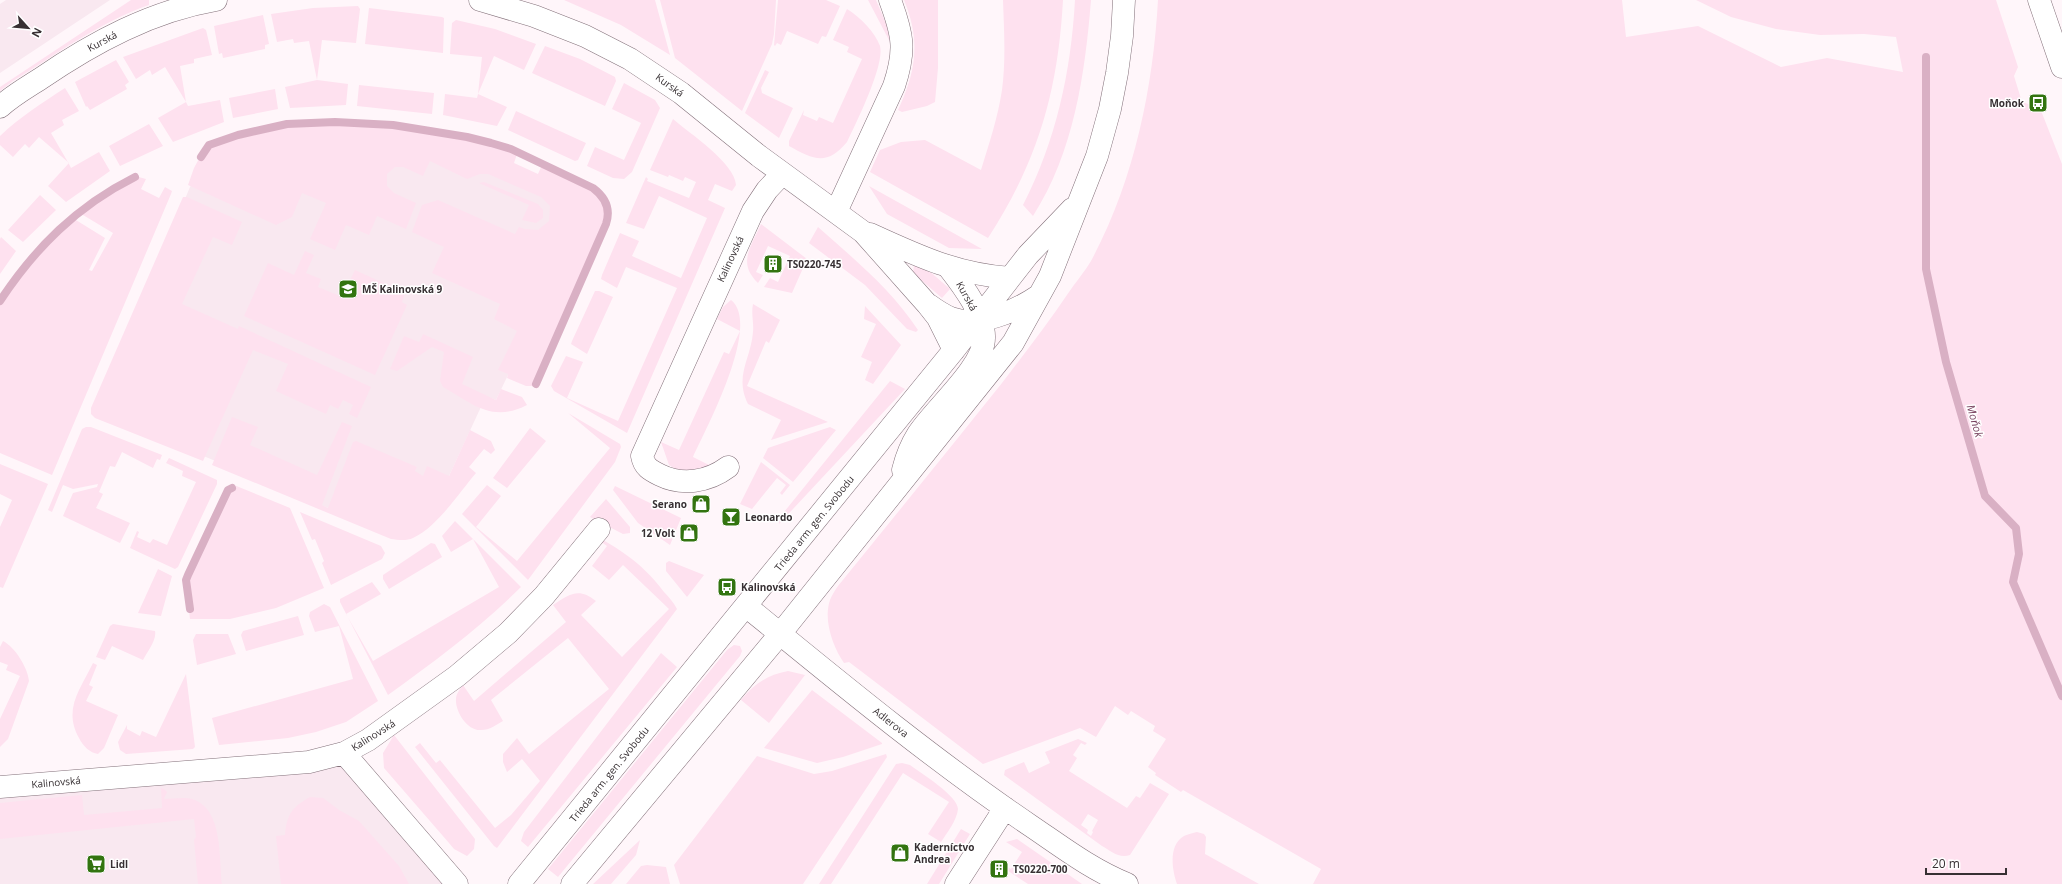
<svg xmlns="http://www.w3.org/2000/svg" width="2062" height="884" font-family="'Open Sans',sans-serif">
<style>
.built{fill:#f9e8f0}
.green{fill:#fee1ef;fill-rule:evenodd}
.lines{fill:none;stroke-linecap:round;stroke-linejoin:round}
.stream{stroke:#d9b0c4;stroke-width:8}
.minor-casing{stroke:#83717a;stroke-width:23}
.highway-casing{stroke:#83717a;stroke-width:23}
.minor{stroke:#fff;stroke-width:22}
.highway{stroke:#fff;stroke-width:22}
.labels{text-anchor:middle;stroke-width:3;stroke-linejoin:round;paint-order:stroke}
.street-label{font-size:10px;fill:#373033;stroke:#fff}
.poi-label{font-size:10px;font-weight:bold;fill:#373033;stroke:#fff;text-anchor:start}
.water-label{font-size:11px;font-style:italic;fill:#77415e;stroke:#fff}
</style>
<rect width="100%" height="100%" fill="#fff6fa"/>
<path class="built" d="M6 0H110L0 73V4Z
M367 132 589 205 496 400 486 396 449 476 371 526 96 411 190 187 216 156Z
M344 753 459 884H0V788Z"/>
<path class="green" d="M131 0H149V5C100 22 57 54 13 81L0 91V87Z
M564 0H655L670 55 621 25Z
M660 0H776L774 34 772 44 742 111 675 58Z
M778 0H826L840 6 826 37 822 36 818 44 787 31 781 45 777 43 775 46 774 45Z
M868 0H876L887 26 890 42Z
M904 0H938V68L935 102 927 106 902 112 898 110C916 71 921 41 904 0Z
M1003 0H1063C1058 91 1038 161 988 238L870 172 880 150 901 142 925 140 981 170C989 144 998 117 1002 90 1006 60 1004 29 1003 0Z
M1075 0H1091C1085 74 1074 152 1033 216L1023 205C1056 141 1071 72 1075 0Z
M1158 0H1622L1626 37 1698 26 1781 67 1827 58 1903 72 1896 37 1864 34 1820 35 1776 29 1731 17 1696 0H1996L2018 67 2014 76 2022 102 2031 105 2038 103 2062 164V884H1313L1321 869 1183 790 1181 792 1155 775 1156 773 1148 767 1166 739 1153 731 1155 726 1131 711 1128 715 1115 706 1096 737 1080 728 983 764 849 662 844 663C833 647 823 620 830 600 832 595 835 590 838 586 893 518 948 451 1002 383 1025 353 1048 323 1069 292 1076 282 1085 271 1091 261 1134 181 1153 89 1158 0Z
M358 6 360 9 356 43 322 40 317 80 348 84 346 105 290 108 285 87 317 80 309 41 294 43 293 39 277 42 271 14 313 8Z
M369 8 442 17 444 18 443 53 365 44Z
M847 9C860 17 875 32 880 46 885 65 856 123 847 142 827 166 814 160 789 146V141L804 110 803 115 817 121 819 117 833 123 862 59 847 52 849 47 833 40Z
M263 15 269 44 265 45V49L223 58 222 53 219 54 214 26Z
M456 20 495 29 536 44 524 70 494 56 478 94 507 107 497 126 443 115 445 94 477 98 478 94 482 57 450 54 452 23Z
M203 28 206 30 212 55 194 59V63L180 66 186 102 188 106 220 100 224 122 173 142 158 118 186 102 165 67 152 75 150 70 136 79 123 57Z
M545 46 580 59 615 77 616 81 605 106 532 73Z
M116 60 129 82 125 85 127 89 90 110 87 106 86 107 75 82Z
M765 70 769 72 761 88 762 93 793 108 779 138 745 113Z
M624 83 655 100 660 108 632 172 624 179 613 178 587 166 595 147 624 160 641 123 612 109Z
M359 85 434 93 432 114 357 106Z
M65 88 79 111 62 120 64 125 51 133 69 164 71 168 99 152 110 171 66 202 48 186 69 163 39 137 29 148 25 144 13 157 0 145V136C20 117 42 103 65 88Z
M275 89 278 109 233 118 229 98Z
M516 111 586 143 578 160 575 161 508 130Z
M673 119C689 133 735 163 736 185L732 191 715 184 708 200 725 208 627 433 554 391 551 386 566 356 583 362 567 398 618 421 677 288 626 267 617 288 601 279 602 275 620 233 639 241 632 256 681 278 707 218 659 196 644 229 626 223 646 177 648 179 647 181 689 198 696 182 685 177 683 181 669 175 668 177 650 170Z
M315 121C378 121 451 125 510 147 538 158 566 173 593 186 608 197 611 207 609 225L536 386H526L507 378 508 374 498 370 517 331 494 319 500 304 432 273 444 247 412 232 422 205 438 200 515 234 519 227 525 229 538 230 549 221 550 206 541 197 488 174H480L467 179 430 161 423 176 403 167H395L387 174V186L394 193 416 203 406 229 377 216 369 235 346 225 335 250 310 239 326 203 302 193 292 217 276 225 188 185 194 168 207 144C243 131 278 124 315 121ZM517 154 542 165 538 174 514 163Z
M149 124 163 146 120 166 109 146Z
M135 176 146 179 141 189 159 198 165 187 172 191 171 194 52 475 0 453V299L48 238 71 217 105 238 89 270 92 271 113 233 78 212 93 201Z
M484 182 538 204 543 210V218L536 223 522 220 529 205 479 183Z
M869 186 982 249 949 248 887 214Z
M40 195 56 210 23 242 8 230Z
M183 197H187L242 222 232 245 213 237 182 304 238 329 239 326 371 387 357 418 349 414 353 405 343 400 338 409 330 405 326 414 276 391 288 364 253 350 203 461 95 418 91 414V408Z
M761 224 807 259 792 293 764 287 770 278 778 282 790 256 768 246 756 272 763 275 758 283C737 263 751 247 761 224Z
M818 227C854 259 891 289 918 330L916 332 907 329 865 285 809 243Z
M1 237 16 251 0 274V239Z
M305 251 314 255 306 273 321 279 318 287 342 297 355 270 405 293 402 302 407 305 375 375 244 316 268 263 294 275Z
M920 263 950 289 942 298 913 273 914 265Z
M595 291H599L613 297 587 354 571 344 572 341Z
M731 300C762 324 706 429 693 457L711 466 685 475 669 465 661 442 679 450 724 352 729 354 740 331 717 319 723 307Z
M753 304 780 320 769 343 766 341 747 386 828 422 771 440 781 420 748 404C734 376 751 359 753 332 754 323 751 314 753 304Z
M865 306 901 345 873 384 865 380 872 362 861 357 876 324 864 319Z
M423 334 473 357 462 384 496 400 501 389 522 397 527 405C492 423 473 404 443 387L440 381 444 352 432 347 397 371 390 369 404 336 419 342Z
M890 381 905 389 779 524 780 517Z
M568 413 620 444 621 447 615 462 528 580 462 514 487 485 501 496 476 527 517 561 610 448Z
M232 417 258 427 250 445 317 475 342 422 352 426 322 505 328 508 353 442 356 441 417 467 415 471 423 476 427 466 449 476 470 430 491 441 495 450 491 454 484 449 469 467 476 473C459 493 437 527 413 538 407 541 398 540 391 539L212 465Z
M86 427H91L162 455 160 460 157 459 153 468 122 452 115 467 110 466 99 492 103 494 96 508 130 523 120 543 63 516 73 493 97 487 98 484 73 489 63 485 52 512 48 510 82 429Z
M830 427 836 430 793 482 763 458 768 448Z
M530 428 546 441 507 488 493 478Z
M169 458 217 480V484L178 567 175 569 130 548 137 531 139 532 137 537 150 543 153 539 167 545 196 482 182 476 183 471 166 463Z
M761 462 790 485 782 495 780 493 786 485 777 478 752 509 740 504Z
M0 464 48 484 3 588 0 587V527L12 500 0 494Z
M234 485 290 508 324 588 276 608 230 619H190L185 580 186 574 227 489 230 486Z
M615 486 681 518 670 545 638 523 613 490Z
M606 499 630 527V533L623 534 590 517Z
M300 512 381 546 385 553 382 559 331 585 322 563 324 561 315 539 312 540Z
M455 521 521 587C480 628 435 661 388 695L340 602V599L372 582 381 594 346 614 373 661 499 587 473 539 451 552 442 536Z
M582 528C617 548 639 559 664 592 669 597 674 603 677 609L497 848 494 846 415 747 420 743 436 763 440 760 495 828 511 815 540 781 522 759 507 772 503 762V754L517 738 529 754 609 689 568 638 491 700 503 721C496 725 490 730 481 730 467 731 455 711 456 699 456 694 460 689 463 685L474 701 566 622 553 605C569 594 579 587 596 601L581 615 622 657 669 609 623 565 609 580 592 566 607 546Z
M431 543 435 544 442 557 389 589 383 579V575Z
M669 561 704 575 687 597 666 571V563Z
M158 569 172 576 161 616 138 613Z
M324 604 330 607 378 701 346 722 316 732 288 738 219 745 212 718 353 679 339 626 315 632 309 616 310 612Z
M298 616 304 635 246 651 241 635 243 631Z
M113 624 155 631C157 640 147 652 143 660L112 646 105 660 96 657 110 626Z
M196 634H228L236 654 197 665 193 640Z
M3 641C15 647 28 668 29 681L8 739 0 747V719L20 676 6 670 8 665 0 662V647Z
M734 645 740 646 742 651 740 656 558 877 548 869 727 650Z
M661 653 677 667 528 847 521 841 524 832Z
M93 663 97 665 89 685 93 687 86 701 118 715 104 748 98 754C90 753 83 746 79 738 63 709 80 690 93 663Z
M788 671 805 675 769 723 741 700C754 684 767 675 788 671Z
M186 674 195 747 193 749 126 754 120 750 118 742 127 725V729L140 736 142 731 156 737Z
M812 690 882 743V744L843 757 817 763 764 748Z
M394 735 475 839 474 849 467 856 454 849 449 843 384 768 383 753Z
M1078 739 1087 743 1085 745 1081 743 1073 755 1077 758 1069 771 1127 808 1136 796 1140 798 1150 783 1169 794 1130 855C1119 859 1111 851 1102 846L1004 775 1005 770 1024 762 1029 773 1050 763 1045 752ZM1088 814 1098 820 1092 831 1093 832 1091 836 1087 833 1088 830 1081 825Z
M886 754 887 757 803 884H680L674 865 757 756 814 774 832 771Z
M902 763 910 765C921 773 958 796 958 809 957 820 947 833 941 842L928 834 949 802 903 773 831 884H819L896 764Z
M161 788 164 789 167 792 164 799C173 799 184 797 192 799 223 808 219 857 222 884H198L194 840 196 837 194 819 0 839V803L82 795 84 815 162 808Z
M310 797 323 798 339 810 359 821 399 866 409 884H281L276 836 285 835C287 814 292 807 310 797Z
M961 829 970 834 939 884H927Z
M1197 832 1204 834 1206 837 1205 854 1259 884H1177C1172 870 1168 845 1184 836 1188 834 1193 833 1197 832Z
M1017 839 1082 884H1028L996 863 997 861 1011 869 1022 852 1006 842Z
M640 840 636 855 611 884H593Z
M647 865 666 867 670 884H626L641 866Z"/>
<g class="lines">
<path class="stream" d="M1926 57V269L1946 362 1985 496 2016 528 2019 554 2013 582 2062 696
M201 157 209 145 238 135 287 124 335 122 393 125 467 137 491 143 511 149 593 188C605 197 611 209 606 224L536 384
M0 301C35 248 77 206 135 177
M190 609 186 580 188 575 228 490 232 488"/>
<defs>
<path id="minor" d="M480 0 534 16 585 36 630 59 681 93 759 156 863 232 927 304 938 318 954 350
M0 107C12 96 26 88 40 79 94 42 152 11 216 0
M836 212 894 86C906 50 903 35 890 0
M870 234C918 256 956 274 1010 278
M929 305C936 310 943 315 951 318 978 328 1016 311 1038 296
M728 467C708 482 682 486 660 475 650 470 644 467 642 456L753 211 767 190 782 174
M903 470C906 458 911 445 918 434 934 409 984 367 984 338 985 315 963 286 949 268
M746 606C839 682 932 759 1031 826 1062 847 1092 870 1127 884
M344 753 457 884
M0 787 309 762 344 753 368 740 457 676 508 633 544 596 599 529
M519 884 954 350 1028 255 1072 209
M572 884 780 634 1013 343 1050 276 1097 156 1110 109 1117 73 1122 36 1124 0
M956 884 1005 808"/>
<path id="highway" d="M2039 0 2062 67"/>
</defs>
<use href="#minor" class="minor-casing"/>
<use href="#highway" class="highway-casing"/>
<use href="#minor" class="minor"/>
<use href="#highway" class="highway"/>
</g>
<defs>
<symbol id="bus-square" viewBox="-11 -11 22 22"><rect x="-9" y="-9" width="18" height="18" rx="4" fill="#337410" stroke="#fff"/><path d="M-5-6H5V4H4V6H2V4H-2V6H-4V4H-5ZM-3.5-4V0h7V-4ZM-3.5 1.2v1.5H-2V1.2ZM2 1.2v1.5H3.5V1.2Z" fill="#fff"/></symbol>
<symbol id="building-square" viewBox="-11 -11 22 22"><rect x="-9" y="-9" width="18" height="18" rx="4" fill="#337410" stroke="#fff"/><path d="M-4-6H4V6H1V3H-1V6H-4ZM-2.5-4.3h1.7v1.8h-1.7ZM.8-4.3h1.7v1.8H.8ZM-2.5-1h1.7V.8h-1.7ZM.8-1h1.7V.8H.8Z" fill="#fff"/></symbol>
<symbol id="school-square" viewBox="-11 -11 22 22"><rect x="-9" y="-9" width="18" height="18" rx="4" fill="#337410" stroke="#fff"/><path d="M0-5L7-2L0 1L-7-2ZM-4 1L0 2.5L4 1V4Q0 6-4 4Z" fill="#fff"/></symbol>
<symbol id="shop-square" viewBox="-11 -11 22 22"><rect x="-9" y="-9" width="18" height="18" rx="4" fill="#337410" stroke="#fff"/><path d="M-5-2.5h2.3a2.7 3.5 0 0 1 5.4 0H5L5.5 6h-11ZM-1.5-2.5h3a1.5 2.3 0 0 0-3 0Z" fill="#fff"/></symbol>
<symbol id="bar-square" viewBox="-11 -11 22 22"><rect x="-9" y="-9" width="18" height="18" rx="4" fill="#337410" stroke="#fff"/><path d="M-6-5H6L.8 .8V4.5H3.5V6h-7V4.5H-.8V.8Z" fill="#fff"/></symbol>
<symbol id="supermarket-square" viewBox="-11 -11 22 22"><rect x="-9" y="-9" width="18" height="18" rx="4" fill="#337410" stroke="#fff"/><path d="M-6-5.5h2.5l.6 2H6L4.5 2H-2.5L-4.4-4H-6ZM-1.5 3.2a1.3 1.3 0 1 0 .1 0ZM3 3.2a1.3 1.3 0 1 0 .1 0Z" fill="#fff"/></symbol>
</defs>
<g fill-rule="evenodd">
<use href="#bus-square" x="2027" y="92" width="22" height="22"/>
<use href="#building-square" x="762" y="253" width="22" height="22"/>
<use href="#school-square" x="337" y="278" width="22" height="22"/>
<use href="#shop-square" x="690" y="493" width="22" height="22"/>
<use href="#bar-square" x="720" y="506" width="22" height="22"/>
<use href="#shop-square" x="678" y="522" width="22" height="22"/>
<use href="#bus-square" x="716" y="576" width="22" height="22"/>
<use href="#shop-square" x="889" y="842" width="22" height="22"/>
<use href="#supermarket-square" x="85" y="853" width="22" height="22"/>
<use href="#building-square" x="988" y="858" width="22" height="22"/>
</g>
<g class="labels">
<g class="street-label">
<text transform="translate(102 41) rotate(-28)" y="4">Kurská</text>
<text transform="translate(670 85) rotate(36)" y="4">Kurská</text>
<text transform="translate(730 259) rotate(-65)" y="4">Kalinovská</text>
<text transform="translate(967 296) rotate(61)" y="4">Kurská</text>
<text transform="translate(814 523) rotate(-51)" y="4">Trieda arm. gen. Svobodu</text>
<text transform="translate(891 722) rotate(38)" y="4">Adlerova</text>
<text transform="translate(373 735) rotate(-32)" y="4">Kalinovská</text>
<text transform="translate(609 774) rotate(-51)" y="4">Trieda arm. gen. Svobodu</text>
<text transform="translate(56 782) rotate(-5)" y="4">Kalinovská</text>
</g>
<g class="poi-label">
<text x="2024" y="107" text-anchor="end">Moňok</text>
<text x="787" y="268">TS0220-745</text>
<text x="362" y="293">MŠ Kalinovská 9</text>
<text x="687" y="508" text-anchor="end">Serano</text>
<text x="745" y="521">Leonardo</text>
<text x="675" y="537" text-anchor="end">12 Volt</text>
<text x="741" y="591">Kalinovská</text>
<text x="914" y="851">Kaderníctvo<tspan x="914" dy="12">Andrea</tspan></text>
<text x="110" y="868">Lidl</text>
<text x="1013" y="873">TS0220-700</text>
</g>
<g class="water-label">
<text transform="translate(1975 421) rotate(74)" y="4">Moňok</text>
</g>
</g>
<g transform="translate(28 28) rotate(117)" stroke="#ffffff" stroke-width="3" paint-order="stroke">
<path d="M0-3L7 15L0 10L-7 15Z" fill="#373033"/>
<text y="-6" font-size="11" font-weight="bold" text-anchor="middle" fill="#373033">N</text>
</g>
<path d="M1926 868v6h80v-6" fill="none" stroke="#373033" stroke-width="2"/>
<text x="1932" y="868" font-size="12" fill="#373033" stroke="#ffffff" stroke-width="3" paint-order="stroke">20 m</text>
</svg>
